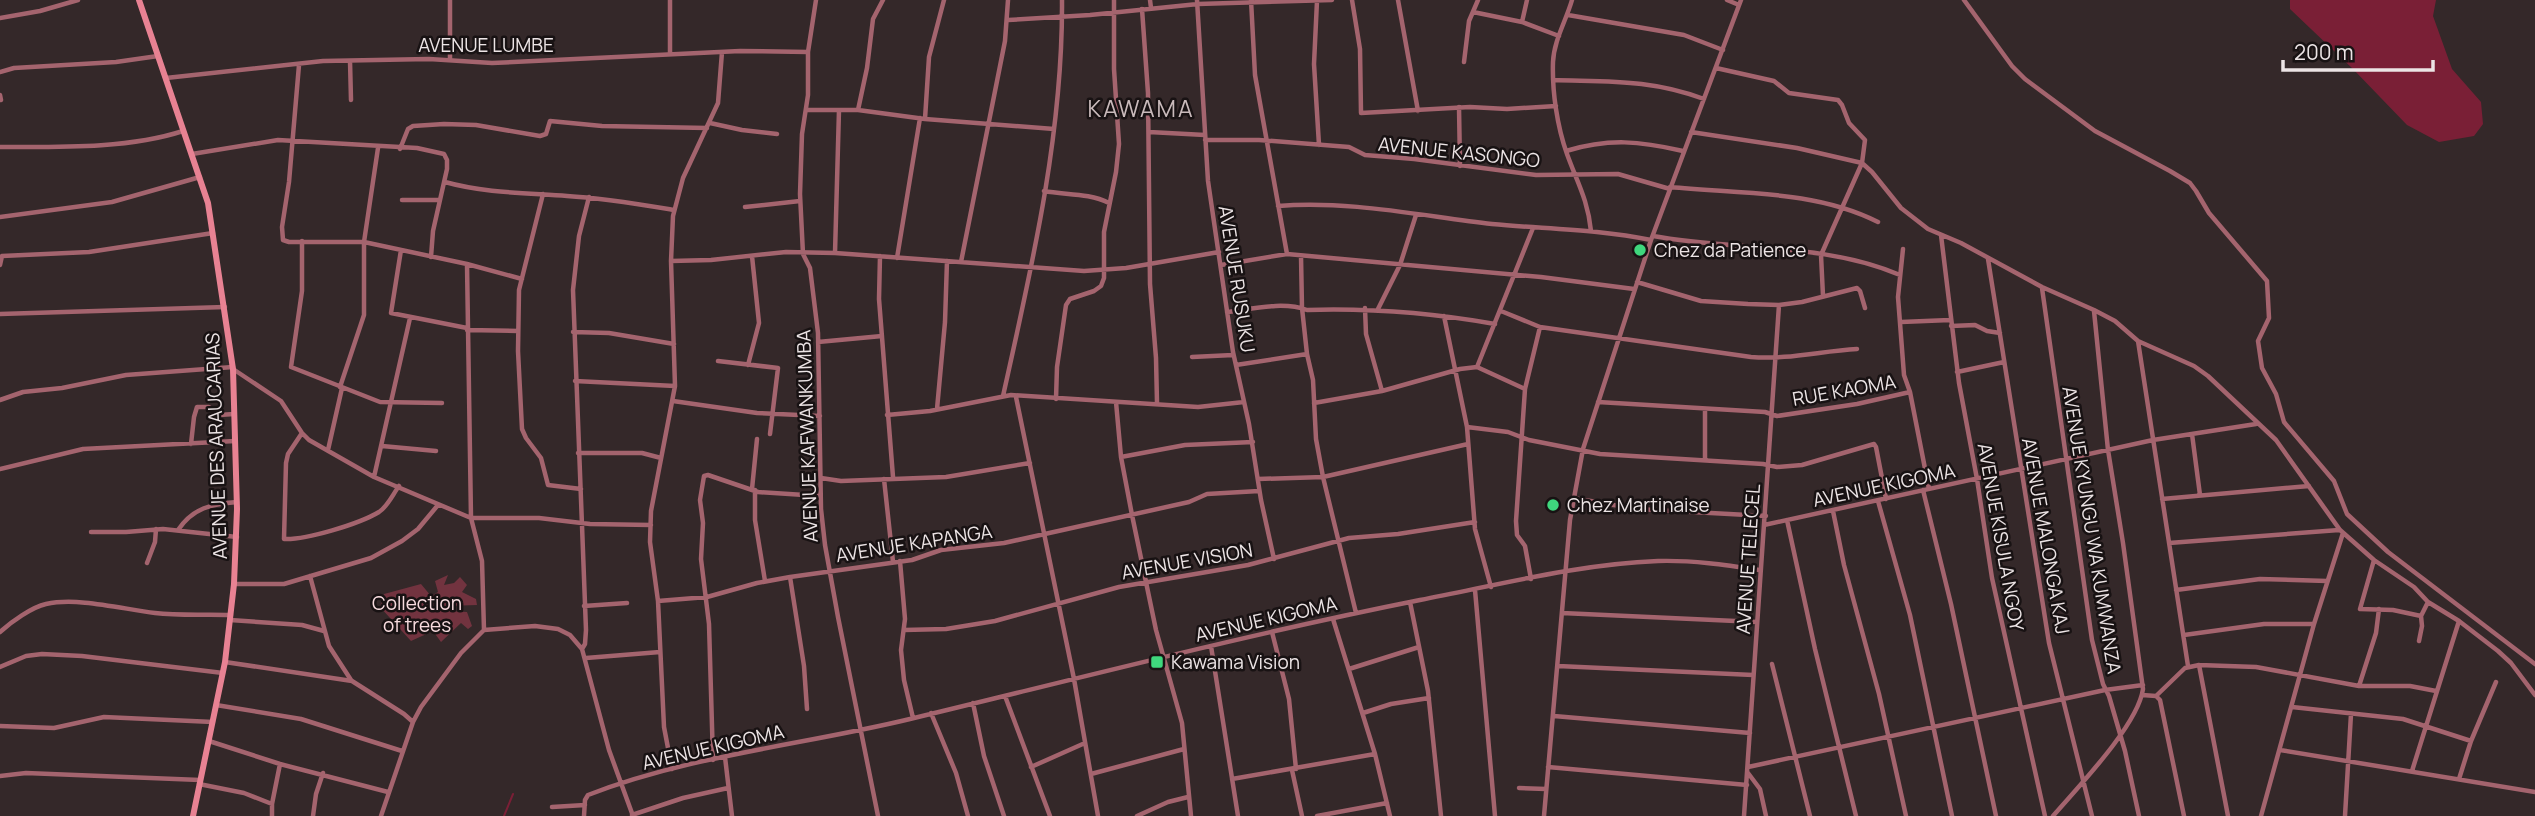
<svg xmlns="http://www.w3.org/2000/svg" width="2535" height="816" font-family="Manrope,sans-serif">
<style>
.green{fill:#72333f}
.water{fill:#7a1f36}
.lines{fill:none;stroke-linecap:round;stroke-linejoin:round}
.stream{stroke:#7a1f36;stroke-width:2}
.street{stroke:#a4646e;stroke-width:4.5}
.secondary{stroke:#e88293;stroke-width:6}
.poi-dot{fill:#3fd77d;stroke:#181213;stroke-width:2.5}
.labels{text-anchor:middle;stroke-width:5;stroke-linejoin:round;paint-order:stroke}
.street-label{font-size:19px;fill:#ece4e5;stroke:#181213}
.poi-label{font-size:19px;fill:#ece4e5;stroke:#181213;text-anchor:start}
.park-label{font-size:19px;fill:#f7dbde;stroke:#181213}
.quarter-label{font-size:23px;letter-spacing:2px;fill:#c9babb;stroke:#181213}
</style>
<rect width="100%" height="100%" fill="#342829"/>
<path class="green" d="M448 575 444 585 454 583 460 577 467 585 462 592 476 599 477 605 447 606 450 611 467 612 472 626 468 629 461 623 441 642 433 631 411 641 380 607 384 594 421 584 431 596 438 592 435 581Z"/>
<path class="water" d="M2290 0H2436L2433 16 2452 69 2481 102 2483 124 2474 136 2439 142 2407 125 2353 69 2290 9Z"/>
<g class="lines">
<path class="stream" d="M504 816 513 794"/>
<path class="street" d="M816 0 808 52V95L802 134 800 194 803 254 810 268 818 333 821 509 825 545 838 617 878 816
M1150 0 1151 8
M1197 0 1208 181 1233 352 1249 424 1261 500 1274 559
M1251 0 1255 75 1287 254
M1352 0 1360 49 1361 113 1470 107 1507 109 1556 106
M1398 0 1418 111
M1572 0C1566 21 1554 40 1553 62 1552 91 1557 126 1567 154 1577 182 1588 200 1591 231
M1727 0 1739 5
M1964 0 2012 66 2025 79 2095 131 2170 171 2190 183 2196 191 2209 213 2267 281 2269 318 2258 341 2262 368 2276 394 2284 422 2334 481 2347 514 2388 552 2535 664
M1317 1 1314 64 1319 145
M1142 9 1148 93 1150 284 1156 358 1157 403
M1473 12 1522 22 1559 36
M1568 15 1684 35 1723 50
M0 18 40 11 78 0
M1008 20 1090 15 1198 4 1332 0
M1522 22 1527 0
M670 53V0
M450 60V0
M350 61 351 100
M1464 62 1469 21 1478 0
M299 65 289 182 282 227 283 240 289 242H364L467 264 522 279
M1716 68 1774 81 1789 93 1838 100 1842 105 1849 123 1865 140 1862 163 1821 255 1823 296
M0 72 14 68 116 62 158 56
M166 78 323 61 429 59 492 63 740 51 808 52
M1553 80C1609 82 1650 79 1704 99
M0 95 1 100
M1459 107 1460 166
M807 110H858L925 119 1054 129
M858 110 867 68 873 19 883 0
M925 119 929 57 944 0
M710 123 742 130 777 134
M1149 132 1205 135
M1691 132 1797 148 1862 163 1872 172 1901 208 1928 229 1961 243 2042 287 2094 310 2115 321 2138 341 2194 366 2208 376 2276 440 2340 530 2374 560 2414 587 2428 602 2459 621 2498 651 2511 663 2535 695
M1205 140H1259L1349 147 1365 155 1414 159 1536 175 1618 174 1670 189
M0 147C58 147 128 149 183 131
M400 149 408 129 413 126 444 124 476 125 540 136 546 134 550 121 602 126 707 128
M1566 151C1609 138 1640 141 1683 151
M192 154 278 140 417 148 444 154 447 160V169L433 231 431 257
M445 182C484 193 527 193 567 196 603 198 638 204 674 210
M1670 187C1740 194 1815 190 1878 222
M1044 191C1066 195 1089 193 1109 203
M543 194 519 290 518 351 522 429 526 438 541 458 548 485 581 489
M402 200H440
M1278 206C1348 200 1422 216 1492 224 1545 229 1599 229 1651 240
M745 207 800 201
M0 217 112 202 200 177
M1941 235 1959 383 1977 479 1992 578 2045 816
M1653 236C1735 251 1822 242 1900 275
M302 241V291L291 367 380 402 442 403
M401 250 391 313 467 328
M835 253 839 110
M880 256 879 299 893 477
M1301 256 1302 308 1307 354 1313 380 1316 439 1323 477 1356 613
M897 258 920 118
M1988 259 2049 643 2092 816
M671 261 711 260 786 252 835 253 1084 271 1126 268 1219 252
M961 262 1005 41 1008 0
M467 264 471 518H539L590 524 651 525
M0 265 2 256 89 252 213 233
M1221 265 1287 254 1541 277 1634 289
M1637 282 1701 301 1748 304 1779 305 1802 302 1857 288 1860 291 1865 308
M2042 288 2092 640 2103 684 2109 696 2125 751 2139 816
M1365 308 1366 334 1382 391
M1378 309 1400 265 1416 215
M1501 311 1540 327 1751 357C1787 360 1821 351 1857 349
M1227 312C1252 309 1283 301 1307 310 1371 308 1432 313 1495 324
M0 314 225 307
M1444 316 1467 427 1475 529 1491 587
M1901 322 1950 320
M1951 326 1975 325 1987 331 2000 333
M467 330 518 331
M573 332 609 333 674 344
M2138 341 2188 666
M818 342 882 336
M1192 357 1233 355
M718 361 778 368 770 434
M748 365 759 323 752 256
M1236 365 1307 354
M1477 367 1533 228
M233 369 281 401 302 433 309 440 374 477 471 518 482 561 484 630
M1957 372 2004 362
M575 381 675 386
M340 387 364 315V242L378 148
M1910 392 1929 489
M1003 396C1032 266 1063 134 1062 0
M1016 397 1074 679 1098 816
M1056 399 1057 367 1066 305 1070 299 1094 291 1101 286 1104 278V232L1116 172 1119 144 1114 69V0
M0 400 23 392 62 388 126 375 233 367
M673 401 757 413 820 416
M1116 402 1121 457 1132 515 1156 630 1182 723 1191 816
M1598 402 1765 412 1777 416 1857 404 1910 392 1904 375 1898 297 1903 249
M1314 403 1382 391 1460 369 1477 367 1525 389
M937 409 945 322 947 261
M887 415 930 411 1011 395 1198 407 1244 402
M1467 427 1508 432 1529 440 1600 454 1763 464 1777 467 1802 465 1874 444 1876 447 1886 499
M302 433 288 454 286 463 284 539C306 540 359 524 379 512 388 506 393 494 399 486
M2192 434 2200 495
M191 444 194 417 197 407H209L219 415 234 414
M382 446 436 451
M328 450 342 388
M578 453H642L661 458
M1121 457 1185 445 1253 442
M1705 460V409
M0 469 83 449 235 441
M374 477 410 318
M821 478 841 481 946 477 1030 463
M884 479 893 562
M1258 479 1323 477 1468 444
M752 489 757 439
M755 490V520L765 581
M1923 490 1951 604 1996 816
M1573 498 1637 509 1766 516
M2162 499 2309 486
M1878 501 1910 615 1952 816
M1833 511 1844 565 1879 694 1906 816
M1787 520 1815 649 1856 816
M1764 525 2153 440 2256 424
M178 530C193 508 211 504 237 502
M91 532H126L163 529 237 537
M2169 543 2339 530
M2374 560 2360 609 2393 610 2421 616 2428 602
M900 561 905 619 901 650 904 680 913 718
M147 563 155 542 156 529
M310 576 329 646 351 680
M790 577 804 666 807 709
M1531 579 1525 546 1517 535 1516 521 1525 389 1540 327
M234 584H284L371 558 402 541 418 529 438 505
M1475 590 1495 816
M2176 590 2260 579 2327 581
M658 601 707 597 757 583 790 577 912 560 941 550 1004 543 1189 502 1207 494 1259 491
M1410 602 1428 691 1441 816
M584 606 627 603
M1562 613 1757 622
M1333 619 1375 754 1390 816
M230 620 302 625 324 631
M904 630 946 629 995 621 1119 587 1248 565 1349 538 1398 534 1475 522
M0 632C11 622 32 607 46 604 78 597 122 609 155 613 180 616 206 614 231 615
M1272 632 1289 699 1296 769
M2184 635 2264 624H2314
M2419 641 2422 626 2421 616
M1211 646 1238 816
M582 649 585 644 586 630 573 290 579 236 589 197
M586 658 660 652
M225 662 352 681 404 714 413 722
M1772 664 1810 816
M2199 665 2228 816
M1558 666 1753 675
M0 667 26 656 42 654 82 656 223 673
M1349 669 1419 647
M2359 686 2376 633 2379 609
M2142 695 2156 696 2160 700 2184 816
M1005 696 1050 816
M2156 696 2185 668 2199 665 2256 667 2359 686H2410L2436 691
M973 703 984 756 1004 816
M216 705 301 719 402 751
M2292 707 2403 719 2471 741
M931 713 956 773 968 816
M1363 713 1391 704 1429 698
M1554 716 1750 733
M0 726 54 728 104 717 213 722
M209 741 280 764 388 792
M2280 750 2535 792
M725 757 732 816
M713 760 709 624 701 559 703 523 700 500 704 476 708 475 758 492 820 496
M1031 767 1085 743
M1548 767 1747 785
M1748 767 2105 690 2143 685
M672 769 664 727 658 601 650 542 651 511 675 386 671 261 673 216 683 178 718 103 722 52
M1292 770 1302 816
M2412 771 2459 621
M1748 773 1760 789 1766 816
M1091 774 1184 749
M0 776 26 773 200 780
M1232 779 1375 754
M2459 779 2471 741 2496 682
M199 784 244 793 272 804
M1519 788 1546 789
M552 807 585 805
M632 815 683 798 728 788
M272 816V804L280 764
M313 816 316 794 323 773
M381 816 413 722 421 707 461 653 484 630 535 626 558 629 570 635 582 649 609 750 633 816
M584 816 585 800 588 795C691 755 803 745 910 719 1080 678 1249 634 1420 600 1498 585 1578 564 1658 561 1692 560 1726 565 1759 570
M1137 816 1168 802 1188 797
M1317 816 1387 803
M1544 816 1570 520 1583 449 1651 240 1741 0
M1744 816 1779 305
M2053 816C2078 787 2138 725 2143 689L2123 543 2108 450 2094 311
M2261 816 2314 624 2343 533
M2345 816 2351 714"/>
<path class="secondary" d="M139 0 208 203 233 369 237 509 234 584 225 662 193 816"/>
</g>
<g class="poi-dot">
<circle cx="1640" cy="250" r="7"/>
<circle cx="1553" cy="505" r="7"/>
<rect x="1150" y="655" width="14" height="14" rx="3.5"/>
</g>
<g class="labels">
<g class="street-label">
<text x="486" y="52">AVENUE LUMBE</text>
<text transform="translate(1459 152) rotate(6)" y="7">AVENUE KASONGO</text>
<text transform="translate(1237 279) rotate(81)" y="7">AVENUE RUSUKU</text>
<text transform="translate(1844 390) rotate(-10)" y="7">RUE KAOMA</text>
<text transform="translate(807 436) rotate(-92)" y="7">AVENUE KAFWANKUMBA</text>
<text transform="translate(216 446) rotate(-92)" y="7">AVENUE DES ARAUCARIAS</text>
<text transform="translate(1884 485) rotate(-12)" y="7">AVENUE KIGOMA</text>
<text transform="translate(2092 530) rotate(81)" y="7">AVENUE KYUNGU WA KUMWANZA</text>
<text transform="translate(2046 536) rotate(80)" y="7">AVENUE MALONGA KAJ</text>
<text transform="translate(2001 537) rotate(80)" y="7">AVENUE KISULA NGOY</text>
<text transform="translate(914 543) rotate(-9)" y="7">AVENUE KAPANGA</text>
<text transform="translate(1748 559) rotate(-86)" y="7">AVENUE TELECEL</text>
<text transform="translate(1187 561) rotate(-10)" y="7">AVENUE VISION</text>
<text transform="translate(1266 619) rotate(-13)" y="7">AVENUE KIGOMA</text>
<text transform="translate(713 747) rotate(-13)" y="7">AVENUE KIGOMA</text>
</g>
<g class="poi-label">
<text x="1654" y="257">Chez da Patience</text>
<text x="1567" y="512">Chez Martinaise</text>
<text x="1171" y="669">Kawama Vision</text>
</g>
<g class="park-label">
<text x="417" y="610">Collection<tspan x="417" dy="22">of trees</tspan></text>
</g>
<g class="quarter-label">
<text x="1141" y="117">KAWAMA</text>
</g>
</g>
<path d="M2283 60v10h150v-10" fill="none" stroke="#ece4e5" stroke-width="3.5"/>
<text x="2294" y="60" font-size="21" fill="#ece4e5" stroke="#181213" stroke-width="5" paint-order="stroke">200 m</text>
</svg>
